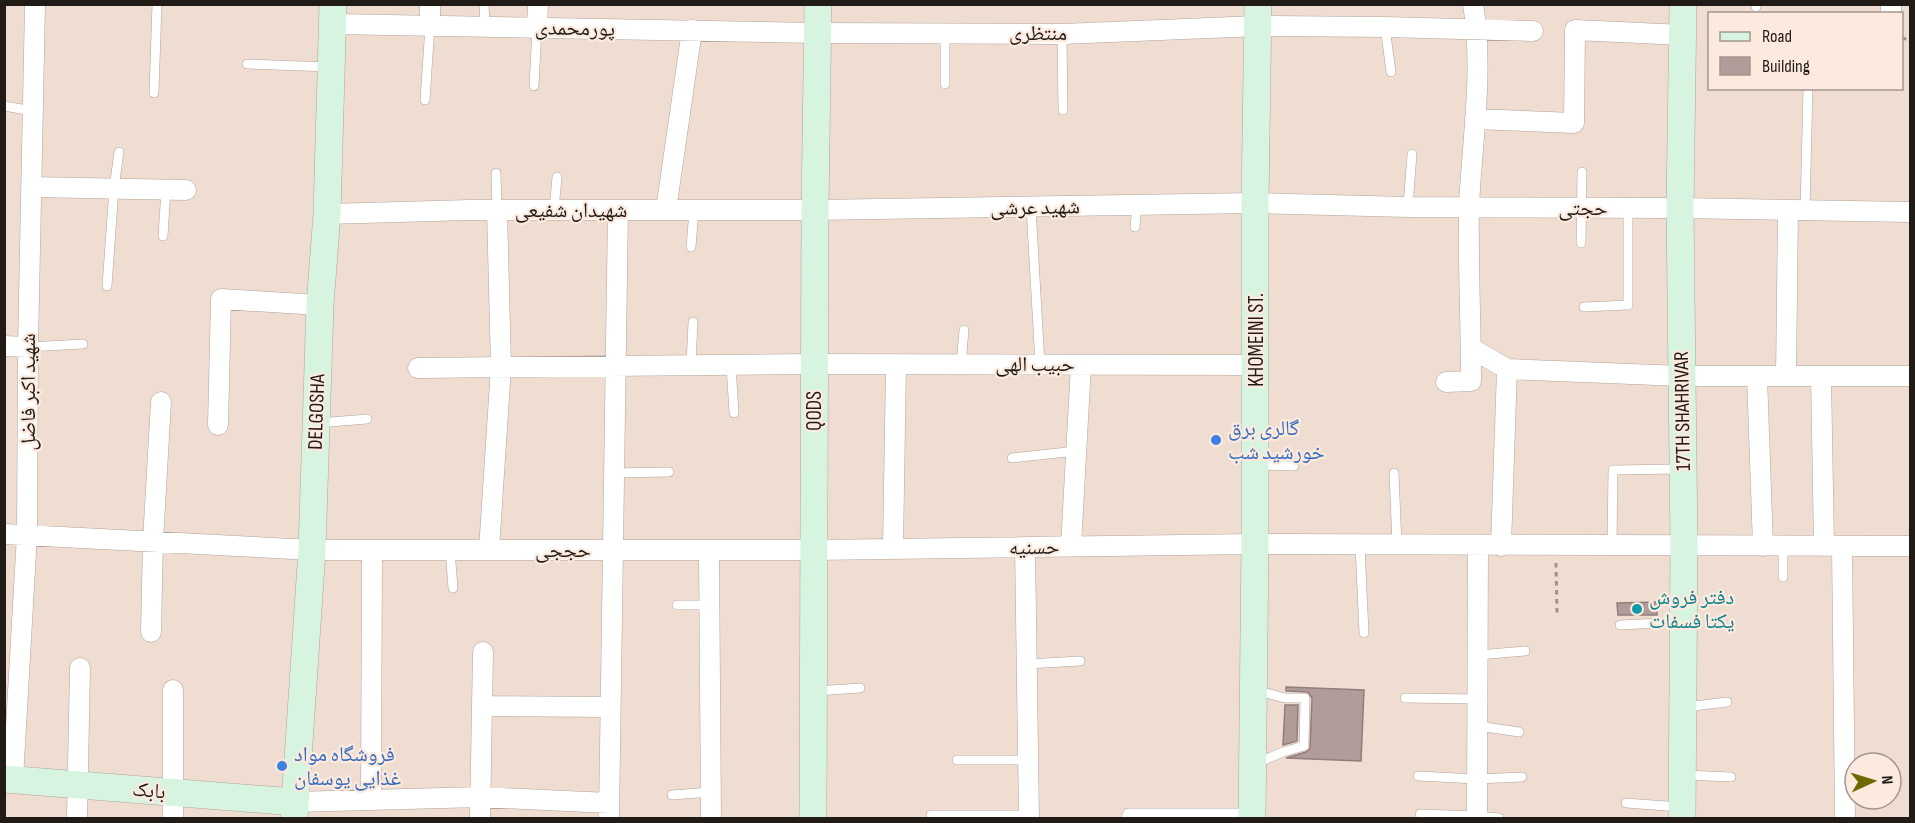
<svg xmlns="http://www.w3.org/2000/svg" width="1915" height="823" font-family="'Sofia Sans Condensed','Noto Naskh Arabic',sans-serif">
<style>
.building{fill:#b19c9a;stroke:#927d7c;stroke-width:1.5}
.lines{fill:none;stroke-linecap:round;stroke-linejoin:round}
.lane-casing{stroke:#b4a398;stroke-width:10}
.street-casing{stroke:#b4a398;stroke-width:21}
.secondary-casing{stroke:#b4a398;stroke-width:28}
.path{stroke:#9f9289;stroke-width:3;stroke-dasharray:4.5 4.5;stroke-linecap:butt}
.lane{stroke:#fff;stroke-width:9}
.street{stroke:#fff;stroke-width:20}
.secondary{stroke:#d6f4e0;stroke-width:27}
.shop-dot{fill:#3f7fe0;stroke:#fceade;stroke-width:2}
.culture-dot{fill:#0f9aa8;stroke:#fceade;stroke-width:2}
.labels{text-anchor:middle;stroke-width:4.5;stroke-linejoin:round;paint-order:stroke}
.street-label{font-size:21px;fill:#211b17;stroke:#fceade}
.shop-label{font-size:21px;fill:#366cbe;stroke:#fceade;text-anchor:start}
.culture-label{font-size:21px;fill:#0d838f;stroke:#fceade;text-anchor:start}
</style>
<rect width="100%" height="100%" fill="#efddd1"/>
<path class="building" d="M1657 602V615H1618L1617 603Z
M1286 687 1364 690 1361 761 1286 758 1306 752 1310 749 1312 698 1308 692 1286 691Z
M1285 705H1298L1297 741 1283 745Z"/>
<g class="lines">
<defs>
<path id="lane" d="M484 4 485 27
M1756 4V7
M1385 27 1391 72
M945 33V84
M1062 34 1063 110
M247 64 329 67
M534 86 537 28
M154 93 157 4
M425 100 430 26
M4 106 33 111
M496 173 497 210
M1031 207 1040 365
M1408 207 1412 154
M554 210 557 177
M1805 210 1808 88
M1135 227 1137 205
M163 236 166 189
M1581 243 1582 172
M691 247 694 210
M107 286 114 188 119 152
M1584 307 1628 305V208
M28 347 83 344
M961 364 964 330
M691 365 693 322
M731 365 734 413
M318 423 367 419
M1012 458 1077 451
M1258 465 1294 466
M614 473 669 472
M1394 473 1397 545
M1360 545 1364 633
M1612 546 1613 470 1679 469
M450 550 453 588
M1783 577V546
M677 605H710
M1620 625 1681 622
M1478 655 1525 651
M1027 664 1080 661
M1255 690 1285 698H1305L1304 746 1283 752 1257 763
M816 691 860 688
M1405 698 1477 699
M1685 707 1727 702
M1478 726 1519 732
M957 760H1028
M1685 775 1731 777
M1418 776 1477 779 1522 777
M672 795 711 792
M1626 803 1680 807
M1420 814 1477 816 1499 818
M931 815H1029
M1126 818 1128 813H1249"/>
<path id="street" d="M430 4V26
M1891 4V14
M332 24 817 33 1062 34 1258 26 1385 27 1533 31
M537 28 538 4
M1475 119 1574 123 1575 30 1683 35
M31 187 186 190
M666 210 692 30
M327 214 469 210H815L1255 203 1408 207 1680 208 1910 212
M4 346 28 347
M1471 348 1507 369 1682 376H1910
M418 368 814 364 1256 365
M1757 376 1763 546
M1786 376 1788 210
M1821 376 1824 546
M1446 382 1471 381C1471 323 1468 265 1469 207 1472 140 1484 71 1473 4
M218 425 221 299 320 305
M4 534 312 550H813L1255 544 1910 546
M1071 546 1081 365
M1501 546 1507 369
M1842 546 1845 818
M1025 547 1029 818
M893 548 896 365
M489 550 501 367 497 210
M709 550 711 818
M151 632 153 541 161 402
M173 690V818
M482 706 610 707
M13 779 27 535 28 347 35 4
M371 799 372 550
M294 802 480 797 609 803
M77 818 80 668
M480 818 483 652
M609 818 618 210
M1477 818 1478 546"/>
<path id="secondary" d="M4 779 294 802
M294 818 312 550 320 305 327 214 333 4
M813 818 815 210 818 4
M1252 818 1255 544V203L1258 4
M1682 818 1684 546 1680 208 1683 4"/>
</defs>
<use href="#lane" class="lane-casing"/>
<use href="#street" class="street-casing"/>
<use href="#secondary" class="secondary-casing"/>
<path class="path" d="M1902 38 1910 40
M1556 563 1557 613"/>
<use href="#lane" class="lane"/>
<use href="#street" class="street"/>
<use href="#secondary" class="secondary"/>
</g>
<g class="shop-dot">
<circle cx="1216" cy="440" r="6"/>
<circle cx="282" cy="766" r="6"/>
</g>
<circle class="culture-dot" cx="1637" cy="609" r="6"/>
<g class="labels">
<g class="street-label">
<text transform="translate(575 28) rotate(1)" y="7">پورمحمدی</text>
<text x="1038" y="40">منتظری</text>
<text transform="translate(1035 207) rotate(-1)" y="7">شهید عرشی</text>
<text x="1583" y="215">حجتی</text>
<text x="571" y="217">شهیدان شفیعی</text>
<text transform="translate(1256 340) rotate(-90)" y="7">KHOMEINI ST.</text>
<text x="1035" y="371">حبیب الهی</text>
<text transform="translate(28 392) rotate(-90)" y="7">شهید اکبر فاضل</text>
<text transform="translate(814 411) rotate(-90)" y="7">QODS</text>
<text transform="translate(1682 411) rotate(-91)" y="7">17TH SHAHRIVAR</text>
<text transform="translate(316 412) rotate(-88)" y="7">DELGOSHA</text>
<text transform="translate(1034 547) rotate(-1)" y="7">حسنیه</text>
<text x="563" y="557">حججی</text>
<text transform="translate(149 790) rotate(5)" y="7">بابک</text>
</g>
<g class="shop-label">
<text x="1228" y="435">گالری برق<tspan x="1228" dy="24">خورشید شب</tspan></text>
<text x="294" y="761">فروشگاه مواد<tspan x="294" dy="24">غذایی یوسفان</tspan></text>
</g>
<g class="culture-label">
<text x="1649" y="604">دفتر فروش<tspan x="1649" dy="24">یکتا فسفات</tspan></text>
</g>
</g>
<rect width="1915" height="823" fill="none" stroke="#211b17" stroke-width="12"/>
<rect x="1708" y="12" width="195" height="78" fill="#fceade" stroke="#a4978e" stroke-width="1.5"/>
<rect x="1720" y="32" width="30" height="9" fill="#d6f4e0" stroke="#a4978e" stroke-width="1.5"/>
<text x="1762" y="42" font-size="18" fill="#211b17">Road</text>
<rect x="1720" y="57" width="30" height="18" fill="#b19c9a" stroke="#a4978e" stroke-width="1.5"/>
<text x="1762" y="72" font-size="18" fill="#211b17">Building</text>
<g transform="translate(1873 781) rotate(86)"><circle r="28" fill="#fceade" stroke="#a4978e" stroke-width="1.5"/>
<path d="M0-4.5L10 22L0 15L-10 22Z" fill="#6e6801"/>
<text y="-9" font-size="16" font-weight="bold" text-anchor="middle" fill="#211b17">N</text>
</g>
</svg>
